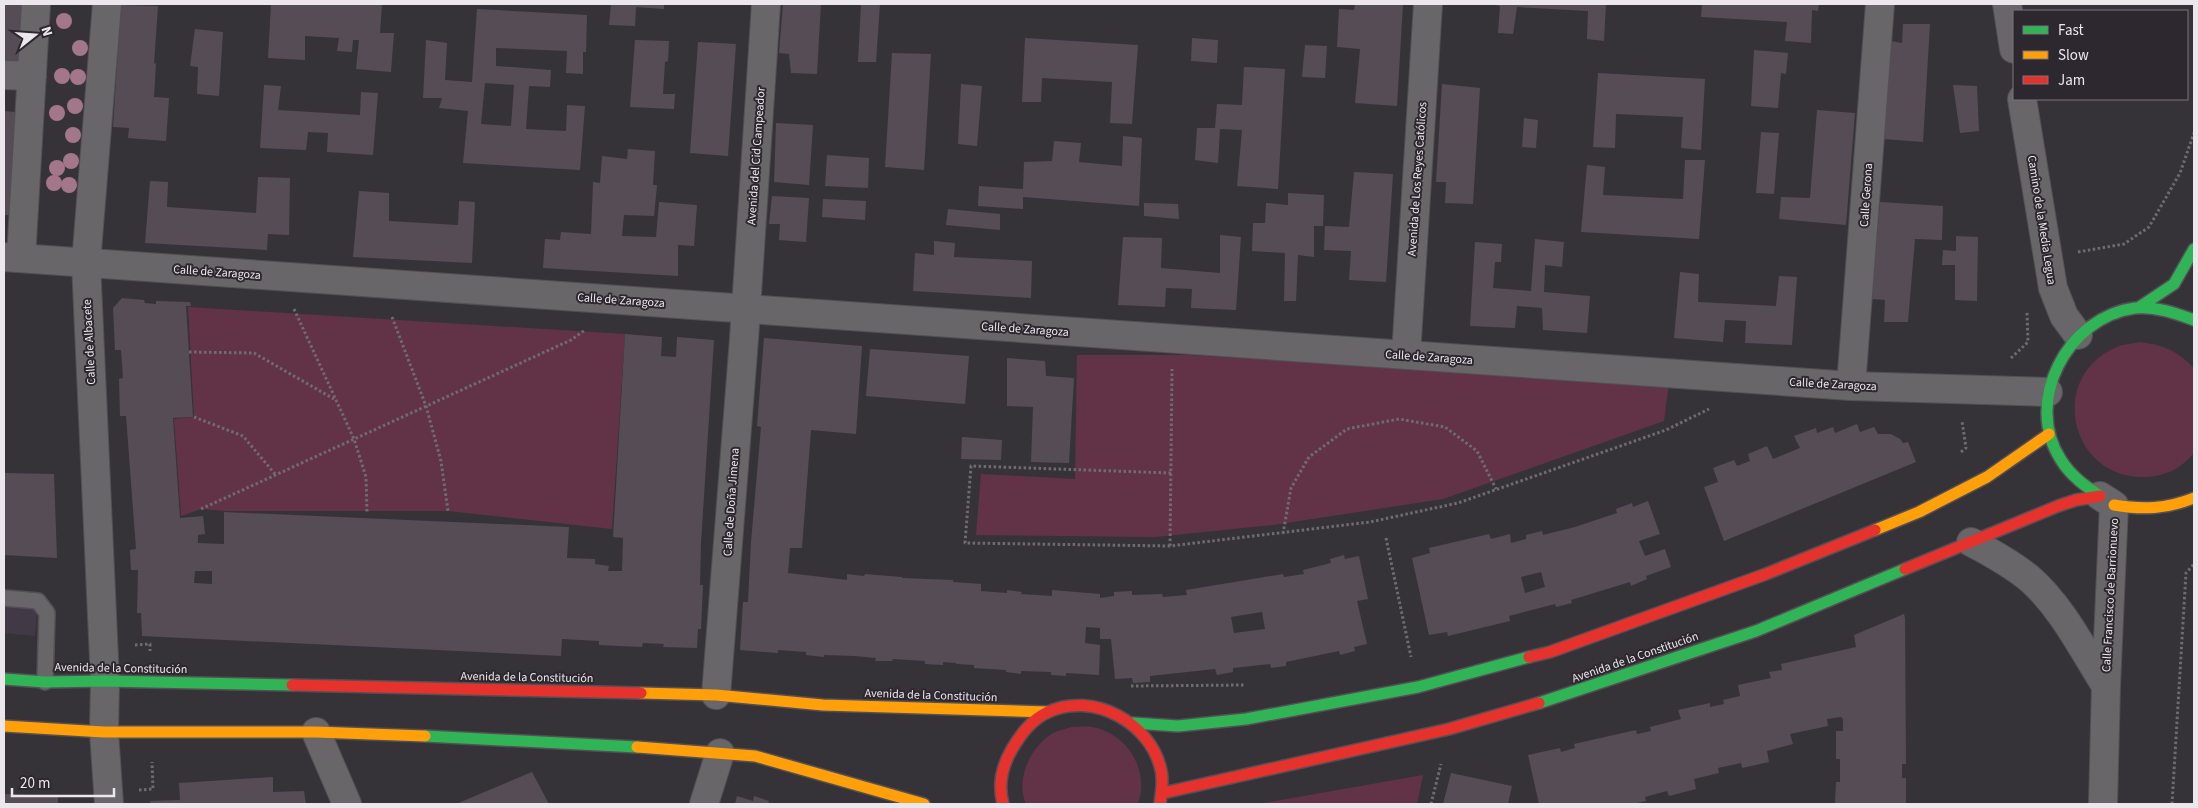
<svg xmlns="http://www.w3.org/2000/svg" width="2198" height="808" font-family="'Source Sans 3',sans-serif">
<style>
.built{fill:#413945}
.green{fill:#623347}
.building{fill:#564c56;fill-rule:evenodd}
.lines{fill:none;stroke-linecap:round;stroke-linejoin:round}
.lane-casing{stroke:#535055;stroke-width:18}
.street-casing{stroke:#535055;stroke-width:30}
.fast-casing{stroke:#535055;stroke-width:14}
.slow-casing{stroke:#535055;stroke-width:14}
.jam-casing{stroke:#535055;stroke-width:14}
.path{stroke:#6e6c6f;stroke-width:3;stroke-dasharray:2.5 2.5;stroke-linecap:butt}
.lane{stroke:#686668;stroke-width:15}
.street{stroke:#686668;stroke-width:28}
.fast{stroke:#30b455;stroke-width:11}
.slow{stroke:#ff9f0a;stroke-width:11}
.jam{stroke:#e5322d;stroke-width:11}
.tree{fill:#a37789}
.labels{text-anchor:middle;stroke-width:4;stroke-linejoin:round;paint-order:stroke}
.street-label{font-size:12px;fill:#ebe7ec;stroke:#2d282f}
</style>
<rect width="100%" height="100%" fill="#363338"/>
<path class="built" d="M4 593 38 596 35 636 4 633Z"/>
<path class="green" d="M188 307 625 334 612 529 448 511H225L201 509 181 516 174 419 194 417Z
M2139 342C2164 345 2176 350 2194 368V453C2182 468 2164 477 2145 477 2069 479 2047 376 2117 347 2123 344 2132 344 2139 342Z
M1077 355H1188L1669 383 1664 421 1443 499 1273 525 1155 537 976 535 981 474 1075 479Z
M1072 727C1078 727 1086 726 1092 727 1127 733 1150 770 1138 804H1026C1015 779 1031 746 1053 733 1059 730 1066 729 1072 727Z
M1423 775 1417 804H1258Z"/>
<path class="building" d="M4 4H22L18 71 4 70Z
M271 4H382L380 33H394L391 72 356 69 359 40H353L352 52 337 51 339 38 305 36V60L268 58Z
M611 4H664V9L636 7 635 26 609 25Z
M783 4H821L817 74 791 73 789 54 779 53Z
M861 4H880L876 62H858Z
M1355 4H1403L1397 106 1355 103 1360 49 1337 47 1339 9 1354 10Z
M1492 4H1606L1604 41 1587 39 1588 11 1517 7 1513 34 1498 33 1500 6Z
M1702 4H1819L1818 11 1812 10 1811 43 1785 41 1787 22 1701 17Z
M121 5 158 6 154 64 156 63 154 97 169 98 166 141 128 138 129 128 113 127Z
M477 9 587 15 586 52H583V74L566 73 567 51 496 48V66L551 70 550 87 529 86 526 129 566 131 567 105 585 106 580 170 463 163 468 111 439 108 442 98H423L426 40 447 43 445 80 472 82ZM485 83 514 85 511 126 481 124Z
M1903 24H1930L1923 142 1883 139 1891 41 1902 43Z
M195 29 223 32 219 96 197 94 198 67 190 66Z
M1025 38 1138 45 1132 124 1110 123 1112 82 1042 78 1041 102H1022Z
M1192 38 1218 40 1217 63 1191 61Z
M635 40 669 41 668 61 665 62 663 94H675L674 109 630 107Z
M698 42 736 44 728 156 690 153Z
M1305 45 1327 46 1325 78 1302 77Z
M1754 50 1788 53 1786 74 1781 73 1778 108 1751 106Z
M892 53 931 54 924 170 885 167Z
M1244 67 1285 69 1278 189 1237 186 1242 130 1220 129 1218 163 1195 160 1197 128H1215L1217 104 1242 105Z
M1598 73 1705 79 1701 150 1681 148 1683 117 1616 114 1615 148 1593 147Z
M961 84 982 86 977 146 958 144Z
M1442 84 1480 88 1473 204 1445 203 1446 182H1436Z
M264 85 281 86 278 110 360 115 361 92 378 93 373 155 327 152 328 133 308 132 306 150 260 148Z
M1953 85 1977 86 1979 131 1960 133Z
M1817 110 1855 113 1846 225 1779 219 1781 197 1810 198Z
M4 111 15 112 13 148H16L9 215H4Z
M1524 118 1538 120 1536 148 1522 147Z
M776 123 813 125 809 185 774 182Z
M1761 132 1779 133 1774 194 1756 193Z
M1123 136 1142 138 1139 206 1023 197V209L978 206 979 186 1023 189 1024 162 1052 161 1054 141 1081 143 1079 162 1122 166Z
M628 149 655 151 653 185H657L654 216 624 215 622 236 656 237 659 202 697 205 694 246 678 245V276L543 268 545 239 560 240 561 232 591 234 593 182 600 183 602 156 627 159Z
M827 155 869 158 868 188 825 186Z
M1685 160H1705L1699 239 1581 232 1587 165 1605 167 1603 195 1683 199Z
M1354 172 1393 174 1386 282 1349 280 1351 251 1324 250 1325 226 1349 227Z
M258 177 290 178 289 235 268 234 267 250 145 243 150 181 168 182 167 207 256 213Z
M359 191 389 193V221L458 225 459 201 475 202 472 263 353 257Z
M1288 193 1324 195 1323 226H1314V257L1298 255 1296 301H1284L1285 253 1252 251 1253 223H1265L1266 203 1288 205Z
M772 196 809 198 806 242 779 240 780 224H769Z
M823 199 866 201 865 220 822 217Z
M1880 202 1943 206 1942 240 1915 239 1908 322H1884L1885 300 1872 299Z
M1144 203 1178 204 1179 219 1144 216Z
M948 209 1000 214V230L946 225Z
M1220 235 1241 237 1236 310 1191 308 1192 289 1166 288 1165 307 1118 305 1123 237 1162 238 1161 268 1220 273Z
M1956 236 1978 237 1977 301 1955 300V265H1942L1943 250 1956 251Z
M1535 239 1564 242 1562 267 1545 265 1544 292 1590 296 1587 333 1543 330 1542 308 1517 306 1515 328 1470 326 1475 242 1502 244 1501 262H1495L1493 288 1531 291Z
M934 241 955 243 954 257 1032 261 1031 298 913 291 915 253 934 255Z
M1680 272 1699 274 1698 302 1776 306 1779 276 1797 277 1792 345 1745 343 1746 321 1725 320 1723 342 1674 338Z
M122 298 144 300 145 303 156 304V301L190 302 191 306H186L193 417 173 418 180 518 203 516 205 534 198 535V543L224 544V512L569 527 567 558 595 559V564L609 566 608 571H622L623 538 613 537 625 334 662 337 661 356 676 357 677 337 714 340 701 543 700 585H703L701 629H698L697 648 663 647 664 644 643 643 642 647 599 645V641L562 639 561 656 142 636 141 613H137L138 570H131L130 550 136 549 126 416H120L119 379 123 378 121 350H115L113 308ZM195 571H212V584L194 583Z
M764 338 862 346 856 434 811 430 802 548H790L788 573 847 580V574L864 576 865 574 902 577V578L953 580V582L981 584V591L1007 593V590L1022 592 1021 594 1052 596V590L1100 594V598L1114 596V592L1132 591V595L1162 594 1163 597 1187 595 1186 590 1283 574 1284 577 1304 574 1303 570 1331 563 1330 559 1344 555 1345 559 1359 556 1368 599 1357 601 1367 644 1354 647 1355 651 1340 655 1339 651 1286 662V666L1271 668 1270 664 1233 668V672L1217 675 1215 669 1150 676V682L1133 683 1132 678 1115 679 1111 639H1100V628L1086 627 1085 643 1100 645 1099 675 1066 673V676L1051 675V672L1021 671V674L1006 672V670L974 668V665L957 664 956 663 943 662V665L925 664V661L893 659 892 661H875L876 658 854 656 824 655V657L806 655V652L778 650V653L740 650 743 602H748L751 542 761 427 757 426ZM1262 612 1265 629 1234 633 1231 617Z
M870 349 969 356 965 404 866 396Z
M1007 358 1045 361 1046 376 1074 378 1069 463 1031 462 1033 407 1007 406Z
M1857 424 1860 432 1874 427 1878 434H1891L1900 439 1903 443 1908 442 1916 462 1724 541 1704 487 1718 482 1713 468 1734 460 1737 466 1750 461 1748 454 1767 446 1773 459 1800 448 1794 436 1816 428 1817 433 1833 427 1835 433Z
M962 437 1002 440 1001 460 961 459Z
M4 473 54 474 57 558 4 555Z
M1648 501 1660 534 1639 541 1645 556 1665 549 1671 567 1646 576 1647 579 1631 586 1630 582 1571 600 1572 603 1556 607 1555 604 1509 616 1510 621 1448 636 1447 632 1429 635 1412 558 1430 553 1429 548 1489 534 1491 539 1510 534 1511 543 1526 539V535L1542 531 1543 535 1575 527 1617 513 1616 509 1632 503 1633 507ZM1541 572 1545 587 1525 593 1521 577Z
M1904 614 1905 618 1906 764H1902V778H1906V804H1835L1836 782H1840V759H1836V731H1843V719L1841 717 1827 719 1828 726 1790 734 1793 744 1767 751 1769 762 1742 768 1741 763 1718 768 1719 773 1694 779 1696 789 1669 796 1667 791 1645 797 1646 801 1633 804H1539L1528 755 1560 748 1561 752 1575 748 1574 744 1636 730 1637 734 1651 731 1650 727 1681 719 1678 710 1710 703V707L1724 704 1723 700 1740 696 1738 685 1771 678 1769 672 1782 670 1781 664 1856 647 1854 635Z
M532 772 549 804H456Z
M1451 773 1512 786 1508 804H1443Z
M273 777V792L304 791 306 804H151L150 801 180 800 179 783Z
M4 794 58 796V804H4Z
M737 796 753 801 754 796 769 801 768 804H735Z"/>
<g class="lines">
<defs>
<path id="lane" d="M4 598 38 601 47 613 45 682"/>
<path id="street" d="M107 4 86 263 105 681 104 732 109 804
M2007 4 2014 49
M4 75 32 76
M2022 99 2053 288 2064 316 2078 335
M4 257 1851 386 2048 392
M21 258 36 4
M1406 355 1428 4
M1851 386 1880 4
M2100 496 2114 505 2106 686 2103 804
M1971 542C1992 553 2012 564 2030 579 2062 607 2083 650 2106 686
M716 695 744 339 766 4
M316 732 347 804
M704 804 720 753"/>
<path id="fast" d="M2138 308 2174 284 2194 249
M2100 496C2085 486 2071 476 2061 460 2023 402 2067 317 2135 308 2155 306 2175 313 2194 320
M4 679 45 682 105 681 292 685
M1539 703 1756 631 1905 569
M1133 723 1178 726 1246 719 1418 687 1529 657
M425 736 637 747"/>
<path id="slow" d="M2114 505C2143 510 2166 509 2194 498
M1875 530 1919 512 1987 477 2049 434
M641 693 716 695 823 705 1048 712
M4 726 104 732H316L425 736
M637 747 755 756 924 804"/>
<path id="jam" d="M1905 569 2058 506 2076 500 2100 496
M1529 657 1550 652 1766 574 1875 530
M292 685 641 693
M1163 793 1449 729 1539 703
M1003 804C998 785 1002 766 1012 749 1021 734 1031 720 1048 712 1093 691 1151 723 1161 770 1164 780 1161 794 1160 804"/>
</defs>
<use href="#lane" class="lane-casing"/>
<use href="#street" class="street-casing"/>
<use href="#fast" class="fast-casing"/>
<use href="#slow" class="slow-casing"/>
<use href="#jam" class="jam-casing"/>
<path class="path" d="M2078 252 2124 244 2149 227 2180 173 2194 133
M294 309 354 439 366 477 367 512
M392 317 426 406 441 461 448 511
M189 352 254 353 334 399
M2011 358 2028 342 2027 312
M194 417 243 436 275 474
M1961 452 1966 448 1962 421
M1171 473 971 466 965 543 1170 546 1370 522 1458 503 1666 430 1709 409
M201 509 571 340 585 330
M1283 534 1291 488 1309 457 1347 429 1399 419 1445 427 1477 451 1496 489
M1386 538 1411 657
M1170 546 1172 369
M135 645 150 644V651
M1131 686 1245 685
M139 790 153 789 152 762
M1431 804 1441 764
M2172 804 2186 573 2194 564"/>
<use href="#lane" class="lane"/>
<use href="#street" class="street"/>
<use href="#fast" class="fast"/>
<use href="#slow" class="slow"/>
<use href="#jam" class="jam"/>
</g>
<g class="tree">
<circle cx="64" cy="21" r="8"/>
<circle cx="80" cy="48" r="8"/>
<circle cx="62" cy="76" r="8"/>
<circle cx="78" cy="77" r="8"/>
<circle cx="75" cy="106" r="8"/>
<circle cx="57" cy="113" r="8"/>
<circle cx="73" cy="135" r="8"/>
<circle cx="71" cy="161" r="8"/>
<circle cx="57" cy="168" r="8"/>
<circle cx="54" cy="183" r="8"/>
<circle cx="69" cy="185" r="8"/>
</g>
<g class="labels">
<g class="street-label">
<text transform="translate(756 156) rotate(-86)" y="4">Avenida del Cid Campeador</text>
<text transform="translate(1417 179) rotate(-86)" y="4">Avenida de Los Reyes Católicos</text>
<text transform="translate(1866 195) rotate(-86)" y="4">Calle Gerona</text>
<text transform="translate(2042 220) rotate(81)" y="4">Camino de la Media Legua</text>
<text transform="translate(217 272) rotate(4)" y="4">Calle de Zaragoza</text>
<text transform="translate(621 300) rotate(4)" y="4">Calle de Zaragoza</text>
<text transform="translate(1025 329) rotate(4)" y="4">Calle de Zaragoza</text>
<text transform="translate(89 342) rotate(-93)" y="4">Calle de Albacete</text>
<text transform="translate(1429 357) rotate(4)" y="4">Calle de Zaragoza</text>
<text transform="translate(1833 384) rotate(3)" y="4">Calle de Zaragoza</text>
<text transform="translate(731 502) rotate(-86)" y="4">Calle de Doña Jimena</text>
<text transform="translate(2110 595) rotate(-87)" y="4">Calle Francisco de Barrionuevo</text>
<text transform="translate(1635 657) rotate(-19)" y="4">Avenida de la Constitución</text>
<text transform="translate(121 668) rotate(1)" y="4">Avenida de la Constitución</text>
<text transform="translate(527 677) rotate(1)" y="4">Avenida de la Constitución</text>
<text transform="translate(931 695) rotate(2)" y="4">Avenida de la Constitución</text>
</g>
</g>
<rect width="2198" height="808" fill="none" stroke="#ebe7ec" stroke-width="10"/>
<rect x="2013" y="10" width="175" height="90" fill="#2d282f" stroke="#79747b"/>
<rect x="2023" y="26" width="25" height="8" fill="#30b455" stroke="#79747b"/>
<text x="2058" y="35" font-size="15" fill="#ebe7ec">Fast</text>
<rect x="2023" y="51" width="25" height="8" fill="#ff9f0a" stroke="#79747b"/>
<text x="2058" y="60" font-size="15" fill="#ebe7ec">Slow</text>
<rect x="2023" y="76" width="25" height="8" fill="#e5322d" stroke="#79747b"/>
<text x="2058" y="85" font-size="15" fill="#ebe7ec">Jam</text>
<g transform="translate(35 35) rotate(73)" stroke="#2d282f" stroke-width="4" paint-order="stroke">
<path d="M0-4L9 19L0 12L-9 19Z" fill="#ebe7ec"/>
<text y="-8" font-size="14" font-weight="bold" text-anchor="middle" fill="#ebe7ec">N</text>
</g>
<path d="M12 788v8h102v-8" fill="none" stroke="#ebe7ec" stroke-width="2.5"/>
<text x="20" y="788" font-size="15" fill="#ebe7ec" stroke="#2d282f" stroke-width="4" paint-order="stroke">20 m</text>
</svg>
